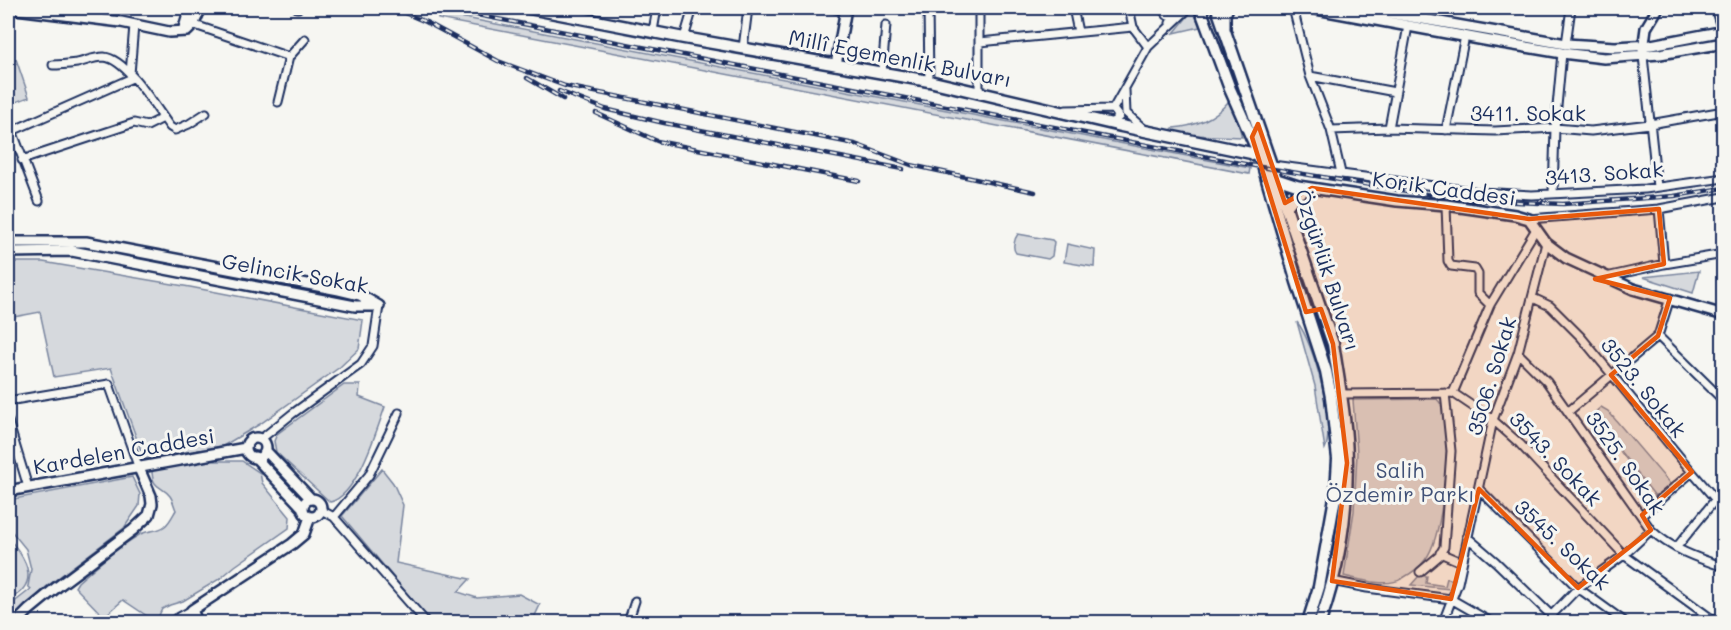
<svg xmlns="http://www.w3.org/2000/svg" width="1731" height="630" font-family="Mali,sans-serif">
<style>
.green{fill:#d6d9dd;stroke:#78849e;stroke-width:1.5}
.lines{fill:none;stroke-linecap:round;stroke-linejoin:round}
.street-casing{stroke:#1b2f5e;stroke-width:11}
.secondary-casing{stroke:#1b2f5e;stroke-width:14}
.primary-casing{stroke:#1b2f5e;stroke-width:15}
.street{stroke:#f6f6f2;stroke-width:7}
.secondary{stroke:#f6f6f2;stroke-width:9}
.primary{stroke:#f6f6f2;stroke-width:10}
.rail-casing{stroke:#1b2f5e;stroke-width:4.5}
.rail{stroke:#f6f6f2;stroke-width:2;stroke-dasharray:7;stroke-linecap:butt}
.marked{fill:#e8590c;fill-opacity:0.2;stroke:#e8590c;stroke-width:4.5;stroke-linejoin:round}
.labels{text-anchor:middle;stroke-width:6;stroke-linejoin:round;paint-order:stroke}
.street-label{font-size:21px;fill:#1b2f5e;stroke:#f6f6f2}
.park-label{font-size:21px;fill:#405177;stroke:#f6f6f2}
</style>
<rect width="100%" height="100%" fill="#f6f6f2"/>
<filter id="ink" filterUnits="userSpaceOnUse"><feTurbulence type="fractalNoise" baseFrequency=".0167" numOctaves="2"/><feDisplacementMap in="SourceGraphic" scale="12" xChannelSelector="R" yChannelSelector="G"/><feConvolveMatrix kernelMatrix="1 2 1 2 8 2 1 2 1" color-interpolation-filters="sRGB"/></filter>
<g filter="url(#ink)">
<path class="green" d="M1193 10 1200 27 1174 33Z
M439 13 1250 168 1249 174 438 19Z
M16 59 29 97 8 105V63Z
M1229 101 1234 108 1242 137 1168 134 1173 128C1196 126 1214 119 1229 101Z
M1018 234 1052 240 1054 242 1052 256 1048 259 1016 253C1012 249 1014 239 1018 234Z
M1067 244 1095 250 1094 267 1064 262Z
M8 262H43L190 287 363 320 359 349 340 367 260 424 223 446 144 459 111 368 54 377 40 312 8 318Z
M1699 271 1693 293 1643 277Z
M1297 322C1314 342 1336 426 1325 449L1315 386Z
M344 385H360L359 397 385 407C376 432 357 496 330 502L276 452 274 441 277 434Z
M1437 399C1440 403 1443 406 1444 411 1451 441 1444 536 1425 560 1420 567 1410 574 1403 578 1388 588 1361 580 1344 576L1354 511 1357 453 1353 400Z
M1601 407 1608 411 1671 485 1655 496 1592 415Z
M198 461H242L260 473 262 483 290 517 289 528 235 566 221 578 183 601 170 605 162 609 156 622 123 600 104 617 75 587 78 582C97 565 117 548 139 535 147 530 158 532 165 526 170 522 173 515 176 510 174 506 173 500 170 496 161 485 152 489 152 470Z
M382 469 393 483 403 505 396 563 470 579 458 592 477 598 519 594 540 605 532 622H431L342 516Z
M132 477 140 494 139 506 124 528 46 587 11 622H8V607L31 589 28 586 31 569 26 549 8 527V500Z
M8 538C19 550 37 572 23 589 19 594 12 598 8 601Z
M1419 576H1427L1426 583 1445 586 1447 578 1453 580 1452 588 1450 589 1411 585Z"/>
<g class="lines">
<defs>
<path id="street" d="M297 8H298
M831 8 846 11
M928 8 929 81
M1073 8 1078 32
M1129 8 1133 27 1148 47
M1164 8 1167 15
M1293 8 1310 76 1331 130 1341 173
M1715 8 1722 31
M979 9 1001 8
M189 23 289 57
M1170 23 1178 8
M653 31 657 8
M684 38 693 8
M980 42 1133 27
M1566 44 1571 8
M743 48 748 8
M1643 56 1657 187
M53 65C61 65 69 64 77 63 86 61 94 57 104 57 127 59 156 108 170 127L175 130 189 124 206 113
M882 73 886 25
M130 74 134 25
M1310 76 1395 92
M1125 90 1126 113 1143 128
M979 92V8
M278 102 289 57 305 39
M1066 110 1113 109 1148 47 1189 8
M8 120 39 201
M1111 123 1119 117 1113 109
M1389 128 1408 26
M1331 130 1389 128 1495 131 1555 128 1591 131 1650 124 1724 111
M1446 130 1465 36
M12 131 132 78
M22 160 134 123 147 126 163 118
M1272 165 1480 192 1532 195 1645 189 1724 178
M1553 194 1555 128 1562 53
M1446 205 1448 261 1451 266 1475 269 1478 274V293L1490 305
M1659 209 1664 264
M1529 219 1659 209 1724 197
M1606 277 1664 264 1724 254
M1533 298 1550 306 1581 337 1692 472 1716 500 1724 504
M1658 336 1724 401
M1518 353 1547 382 1651 530C1671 549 1697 558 1724 567
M1453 393 1490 305 1536 229
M1341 394 1453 393 1493 420 1520 444 1624 555 1716 622
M8 401 109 384 138 466
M1569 411 1658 336 1670 298
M8 421 28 487
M261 439 292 414 361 364 373 346 379 306
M1479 489 1578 588 1625 622
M321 510 334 517 426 622
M1642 515 1692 472
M334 517 369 475 399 413
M1467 537 1496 562 1558 622
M1676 548 1724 489
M1440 553 1461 562
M1420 572 1439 556 1444 547 1451 451 1445 393
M1332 581 1367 588 1451 599 1491 622
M170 622 192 610
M628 622 635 601
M1443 622 1458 583 1493 420 1518 353 1546 243
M1545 622 1578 588 1624 555 1651 530"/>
<path id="secondary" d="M8 8 121 22 169 32 187 31 193 25 201 8
M1311 8 1490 41 1562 53 1604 58 1660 54 1724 43
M1360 8 1566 44 1615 47 1651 45 1724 31
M1225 27V15L1228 8
M183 31 190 8
M1643 50 1646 28 1658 8
M836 65 846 8
M1277 179 1298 186 1397 201 1446 205 1515 215 1529 219 1546 243 1566 258 1633 289 1724 315
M1286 208 1297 194 1309 189
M8 242H86L339 290 360 295 379 306
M8 252 72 251 355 306H378
M246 448a10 10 0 1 1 20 0a10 10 0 1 1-20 0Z
M266 451 311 499
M255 457 303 508
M8 491 246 448
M303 508a9 9 0 1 1 18 0a9 9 0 1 1-18 0Z
M17 622 29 610 57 587 133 530 149 515 152 504 151 496 138 466
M197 622 192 610 292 544 304 534 310 517"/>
<path id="primary" d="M529 8 684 38 929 81 1121 126 1251 153 1261 159
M1200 8 1230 89 1261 159 1297 282 1326 371 1331 397 1338 459 1336 492 1319 587 1308 622
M1217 8 1333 344C1339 383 1347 424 1347 463 1347 516 1338 573 1320 622"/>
</defs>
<use href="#street" class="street-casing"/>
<use href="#secondary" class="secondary-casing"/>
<use href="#primary" class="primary-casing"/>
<use href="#street" class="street"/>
<use href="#secondary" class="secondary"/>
<use href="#primary" class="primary"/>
<defs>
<path id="rail" d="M393 8 426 22 498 61 565 86 855 144 911 165 1035 192
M441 8 1255 166 1431 195 1474 200 1563 204 1674 196 1724 188
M527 78 563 99
M559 91 605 109 664 123 903 169
M596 113 657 141 859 181"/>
</defs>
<use href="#rail" class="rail-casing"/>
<use href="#rail" class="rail"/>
</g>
</g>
<path class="marked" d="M1258 124 1285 203 1312 188 1529 219 1659 209 1664 264 1595 279 1670 298 1658 336 1611 375 1692 472 1642 515 1651 530 1578 588 1479 489 1451 599 1332 581 1347 463 1333 344 1321 309 1306 312 1252 137Z"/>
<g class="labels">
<g class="street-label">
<text transform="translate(900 59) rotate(11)" y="7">Millî Egemenlik Bulvarı</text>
<text x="1528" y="121">3411. Sokak</text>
<text transform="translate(1604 174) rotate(-4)" y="7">3413. Sokak</text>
<text transform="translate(1444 189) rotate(8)" y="7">Korik Caddesi</text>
<text transform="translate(1327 270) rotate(72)" y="7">Özgürlük Bulvarı</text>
<text transform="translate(295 274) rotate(10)" y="7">Gelincik Sokak</text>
<text transform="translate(1492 376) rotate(-73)" y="7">3506. Sokak</text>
<text transform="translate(1643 388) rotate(51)" y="7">3523. Sokak</text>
<text transform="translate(124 452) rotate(-10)" y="7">Kardelen Caddesi</text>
<text transform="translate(1555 459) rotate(46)" y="7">3543. Sokak</text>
<text transform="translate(1625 463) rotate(55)" y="7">3525. Sokak</text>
<text transform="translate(1562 545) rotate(43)" y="7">3545. Sokak</text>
</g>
<g class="park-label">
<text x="1400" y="478">Salih<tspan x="1400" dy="24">Özdemir Parkı</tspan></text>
</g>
</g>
<rect width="1731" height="630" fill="none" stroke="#f6f6f2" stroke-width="30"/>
<rect x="15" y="15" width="1701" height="600" fill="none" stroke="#1b2f5e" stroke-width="2" filter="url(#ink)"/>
</svg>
